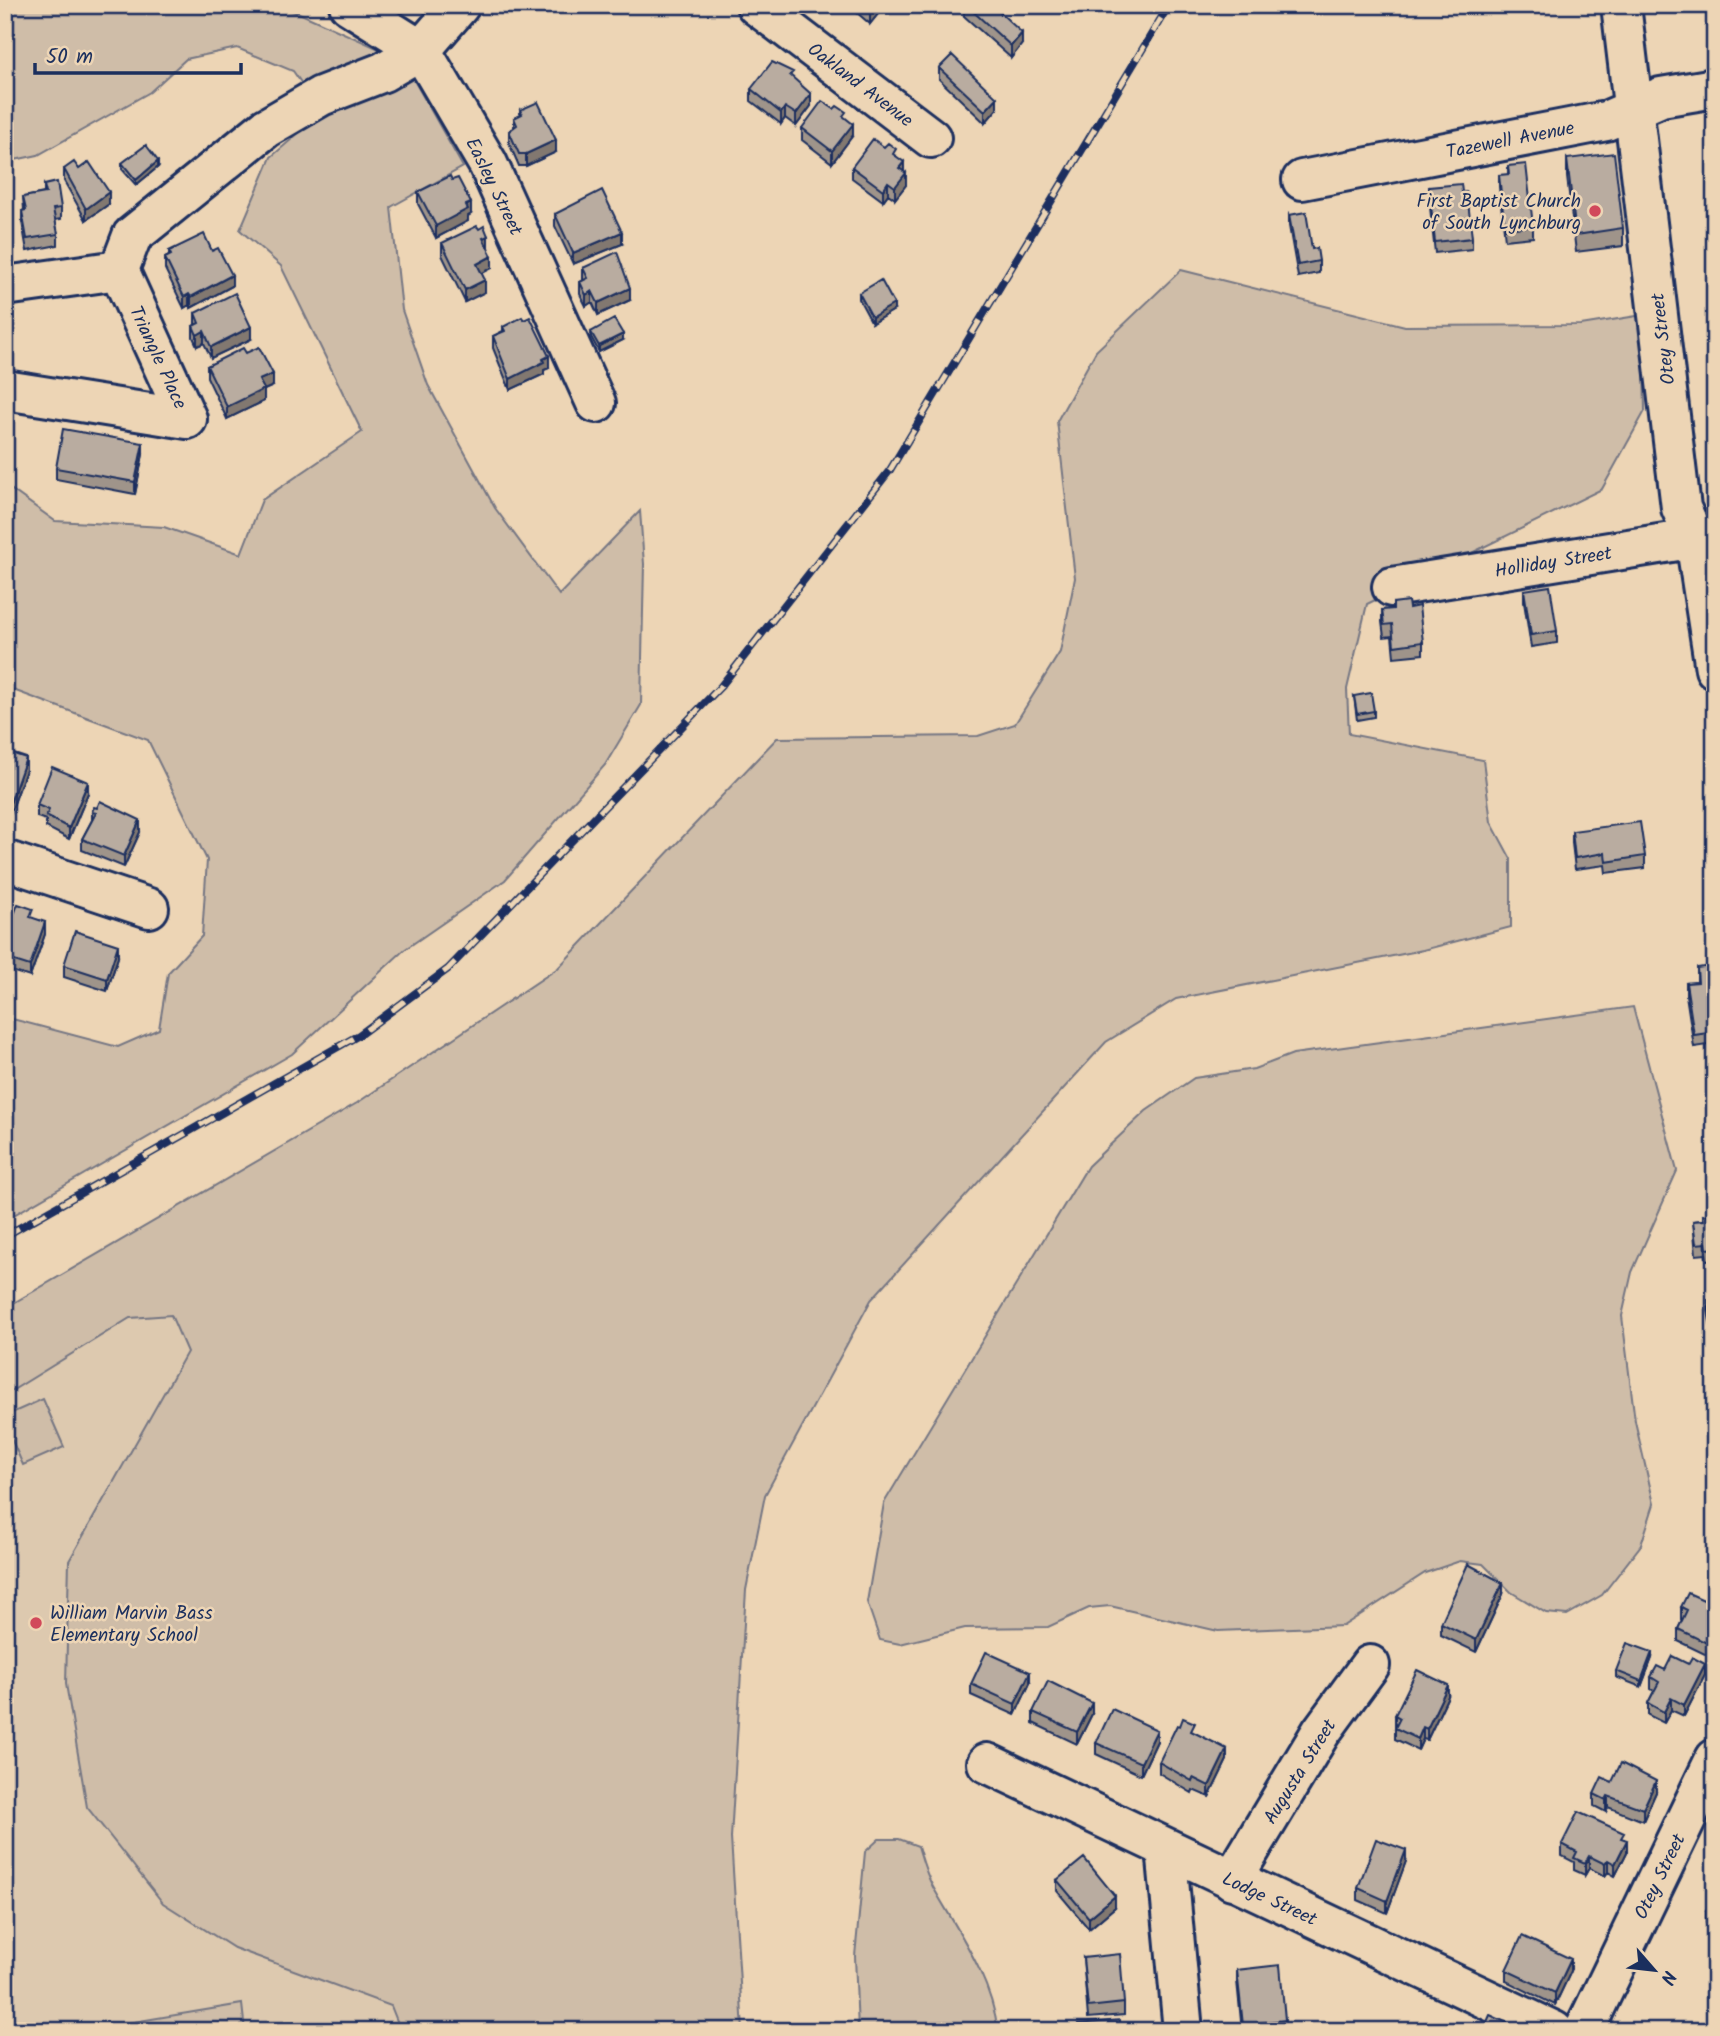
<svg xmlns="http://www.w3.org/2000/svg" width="1720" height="2036" font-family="Kalam,sans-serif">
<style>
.built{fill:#ddc9af}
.green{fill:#cfbda8;stroke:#757683;stroke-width:2}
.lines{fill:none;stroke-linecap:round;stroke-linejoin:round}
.minor-casing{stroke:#1b2f5e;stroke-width:44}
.minor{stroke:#edd5b5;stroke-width:38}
.rail-casing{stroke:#1b2f5e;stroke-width:8}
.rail{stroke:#edd5b5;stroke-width:5;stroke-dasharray:16;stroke-linecap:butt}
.wall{fill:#9f948a;stroke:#1b2f5e;stroke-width:2}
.shaded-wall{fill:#827870;stroke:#1b2f5e;stroke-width:2}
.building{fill:#b9aca0;stroke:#1b2f5e;stroke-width:2}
.poi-dot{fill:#d1495b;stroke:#edd5b5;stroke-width:2.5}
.labels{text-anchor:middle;stroke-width:5;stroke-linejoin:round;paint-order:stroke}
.street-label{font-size:19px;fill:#1b2f5e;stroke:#edd5b5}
.poi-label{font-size:19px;fill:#1b2f5e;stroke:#edd5b5;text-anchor:end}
</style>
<rect width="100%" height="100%" fill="#edd5b5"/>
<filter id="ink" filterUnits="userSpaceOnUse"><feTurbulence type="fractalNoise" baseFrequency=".0143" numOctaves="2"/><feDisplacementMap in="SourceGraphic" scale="14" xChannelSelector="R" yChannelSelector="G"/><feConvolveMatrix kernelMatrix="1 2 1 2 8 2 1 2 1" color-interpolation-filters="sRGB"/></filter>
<g filter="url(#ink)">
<path class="built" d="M171 1315 187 1352 69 1562 234 1948 391 2007 401 2031H5V1395L130 1318Z"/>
<path class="green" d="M5 5 88 8 100 5H270L299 13 386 52 309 94 293 71 237 48 186 59 150 92 38 155 5 162Z
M411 75 463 167 391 207 402 310 428 385 495 508 559 595 640 511 644 564 641 705 605 765 505 880 404 950 292 1054 5 1220V1017L118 1047 159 1029 168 973 202 936 207 860 148 740 5 687V485L55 521 164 527 241 554 262 500 362 432 281 266 240 230 271 157 330 106Z
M1181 270 1405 326 1581 325 1643 315 1645 411 1602 489 1367 604 1347 689 1349 734 1483 760 1491 822 1511 859V927L1423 950 1176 999 1106 1042 871 1300 765 1495 746 1590 731 1838 743 2031H401L391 2006 234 1948 163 1903 87 1807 66 1684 69 1561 187 1352 171 1315 130 1318 5 1395V1308L357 1103 558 968 777 738 978 736 1015 724 1060 652 1075 578 1057 421 1096 351Z
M1633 1007 1677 1171 1632 1272 1622 1316 1635 1421 1654 1504 1641 1545 1602 1595 1567 1615 1546 1613 1511 1592 1483 1564 1460 1561 1425 1573 1343 1626 1218 1631 1110 1606 1089 1608 1048 1627 965 1628 900 1644 880 1640 867 1602 884 1503 1088 1166 1146 1111 1194 1078 1254 1069 1293 1054Z
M43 1399 64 1447 23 1465 5 1425V1416Z
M879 1839H899L918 1846C922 1859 926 1874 933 1887 959 1933 991 1977 998 2031H858L855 1956 865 1852Z
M242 2004 245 2031H109V2026Z"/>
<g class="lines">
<defs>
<path id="minor" d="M349 5 421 50 488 164 596 403
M756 5 931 138
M1621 5 1681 508 1695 539 1715 669
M1302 180 1606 121 1661 97 1715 88
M119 270 132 236 266 128 321 96 383 72 421 50 460 5
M5 286 119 270 187 419
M5 390 187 419
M1392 587 1715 535
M5 860 149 908
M987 1763 1554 2031
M1166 1848 1183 2031
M1232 1880 1321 1732 1370 1665
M1584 2031 1715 1759"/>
</defs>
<use href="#minor" class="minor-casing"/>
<use href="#minor" class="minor"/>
<defs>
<path id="rail" d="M5 1236 359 1035 448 969 721 686 890 470 1169 5"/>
</defs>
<use href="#rail" class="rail-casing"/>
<use href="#rail" class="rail"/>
</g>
<path class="wall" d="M848 5H882V9L870 24Z
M964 5H992L1022 44 1011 58 964 16Z
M939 68 997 109 985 123 939 79Z
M793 78 811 106 796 126 785 118 781 124 751 101V89Z
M520 110 556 152 526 166H519L509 143V131L514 127V118L520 115Z
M846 119 853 135 832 163 802 140V128Z
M896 156 904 172 906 185 895 199 888 194 883 201 852 178V167Z
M1567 159 1623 228V246L1576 252 1567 177Z
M122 163 158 167 136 185 122 169Z
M1508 166 1533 226V237L1505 240 1499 187V175H1508Z
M64 169H79L109 204 86 220 64 181Z
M44 185 61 208V219L55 220 58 234V245L27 251 22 222V211L24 210 23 197 44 193Z
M1429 187 1462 192 1472 238V249L1435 253 1429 198Z
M418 192 471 214 468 216V221L436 238 418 204Z
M555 214 622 244 573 264 555 226Z
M1289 215 1312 249 1319 261V273L1298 277 1289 226Z
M442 243 488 247 492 268 481 273 485 292 465 302 442 255Z
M169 251H212L232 286 191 308 189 305 184 308 165 269V258L169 256Z
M583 268 630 300 598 315 592 302 586 306 580 294V282L583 281Z
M859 293 894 310 872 323 859 299Z
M195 313 251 339 211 358 204 343 197 346 193 337V326L195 325Z
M503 327 549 368 544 370V374L510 390 493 348V336L503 331Z
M591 332 623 340 599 352 591 337Z
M246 353 273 386 264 390V401L227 419 207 377V366Z
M143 454 135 494 56 479V468Z
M1524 590 1557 631V643L1531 647 1524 602Z
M1393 603 1409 608 1423 642V654L1394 657 1392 636 1384 637 1382 622V610L1393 609Z
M1354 696 1374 711V717L1357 720Z
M5 751 26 770 9 817 5 815Z
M88 793 69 839 46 827V820L37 817V805Z
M97 808 140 832 124 867 82 850V839L92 820V812Z
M1572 831 1645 856V868L1606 873 1605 865 1575 869 1572 843Z
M33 918 45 934 30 977 5 969V930Z
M118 957 107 991 64 977V965Z
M1697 968 1713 980 1715 979V1044L1694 1047 1686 995V983L1697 982Z
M1715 1214V1259L1707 1260 1706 1254 1696 1255 1693 1221 1703 1220V1215Z
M1715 1299V1332L1712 1333 1708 1311V1300Z
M1715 1560V1584L1710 1581V1570Z
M1503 1594 1476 1652 1441 1635V1623Z
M1715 1605V1654L1713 1658 1678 1641V1629L1683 1619H1681V1607Z
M1652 1658 1641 1687 1616 1677V1671Z
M1665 1670 1705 1675 1684 1716 1671 1710 1664 1723 1648 1715V1703L1654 1691 1651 1689V1677Z
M1030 1683 1015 1715 971 1695V1684Z
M1448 1696 1427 1740 1423 1739 1418 1750 1395 1739V1715Z
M1033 1712 1092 1714 1077 1744 1033 1723Z
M1195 1733 1227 1760 1209 1797 1193 1790 1192 1793 1159 1773V1762Z
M1157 1741 1141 1775 1096 1754V1743Z
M1612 1782 1656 1792 1643 1821 1608 1807 1606 1812 1594 1806V1794Z
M1624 1839 1627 1852 1615 1876 1608 1872 1605 1876 1589 1868 1585 1875 1574 1870V1862L1562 1856V1844Z
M1406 1861 1387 1913 1358 1900V1888Z
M1057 1880 1115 1907 1089 1929 1057 1891Z
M1715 1893V1926L1706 1922V1911Z
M1083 1958 1124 2003V2015L1088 2018Z
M1237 1970 1285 2020V2031H1242L1237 1981Z
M1506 1970 1571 1971 1555 2005 1506 1981Z"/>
<path class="shaded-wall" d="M876 5H882V9L870 24V12Z
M1022 33V44L1011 58V46Z
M811 94V106L796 126V114Z
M997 98V109L985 123V111Z
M785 107V118L781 124V113Z
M853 124V135L832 163V151Z
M556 140V152L526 166V154Z
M158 161V167L136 185V180Z
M904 162V173L899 168Z
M906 173V185L895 199V187Z
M888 182V194L883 201V190Z
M109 192V204L86 220V209Z
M471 203V214L468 216V221L436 238V226Z
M622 232V244L573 264V253Z
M488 236V247L483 250V238Z
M492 256V268L477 276V264Z
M232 275V286L191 308V297Z
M485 280V292L465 302V290Z
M630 288V300L598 315V303Z
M592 291V302L586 306V295Z
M189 294V305L184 308V297Z
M894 304V310L872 323V317Z
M251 327V339L211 358V347Z
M204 331V343L197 346V335Z
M623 334V340L599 352V346Z
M549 356V368L544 370V374L510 390V379Z
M273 374V386L264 390V401L227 419V407L259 380Z
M143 443V454L135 494V482Z
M26 758V770L9 817V806Z
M88 782V793L69 839V828Z
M140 820V832L124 867V856Z
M45 922V934L30 977V966Z
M118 945V957L107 991V979Z
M1715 1320V1332L1712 1333V1321Z
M1503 1583V1594L1476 1652V1640Z
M1715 1643V1654L1713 1658V1646Z
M1652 1652V1658L1641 1687V1681Z
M1705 1664V1675L1684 1716V1705Z
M1030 1672V1683L1015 1715V1704Z
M1448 1685V1696L1427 1740V1729Z
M1671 1698V1710L1664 1723V1712Z
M1092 1703V1714L1077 1744V1732Z
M1423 1727V1739L1418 1750V1739Z
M1157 1730V1741L1141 1775V1763Z
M1227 1749V1760L1209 1797V1786Z
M1656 1781V1792L1643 1821V1809Z
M1608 1796V1807L1606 1812V1800Z
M1627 1840V1852L1615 1876V1864Z
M1406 1850V1861L1387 1913V1901Z
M1589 1856V1868L1585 1875V1863Z
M1608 1860V1872L1605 1876V1864Z
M1115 1896V1907L1089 1929V1918Z
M1571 1959V1971L1555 2005V1993Z"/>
<path class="building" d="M862 5H876L870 12Z
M966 5H992L1022 33 1011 46Z
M952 55 997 98 985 111 939 68Z
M772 62 793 72 790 75 811 94 796 114 785 107 781 113 751 89Z
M822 101 834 109 837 106 846 112 843 116 853 124 832 151 802 128Z
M538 102 556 140 526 154H519L509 131 517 125 514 118 522 114 520 110Z
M873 139 884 147 888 143 896 149 893 154 904 162 899 168 906 173 895 187 888 182 883 190 852 167Z
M146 145 158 161 136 180 122 163Z
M1614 153 1623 228 1576 235 1567 159Z
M74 162 79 169 89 162 109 192 86 209 64 169Z
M1526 164 1533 226 1505 229 1499 175 1509 174 1508 166Z
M450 176 452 180 458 178 471 203 466 205 468 209 436 226 418 192Z
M57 182 61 208 53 209 58 234 27 239 22 211 26 210 23 197 46 193 44 185Z
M1461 184 1462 192H1467L1472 238 1435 242 1429 187Z
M602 190 622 232 573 253 555 214Z
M1306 212 1312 249 1317 248 1319 261 1298 265 1289 215Z
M477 226 479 229 484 226 488 236 483 238 492 256 477 264 485 280 465 290 442 243Z
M204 234 212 251 218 248 232 275 191 297 189 294 184 297 165 258 171 255 169 251Z
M617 252 630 288 598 303 592 291 586 295 580 282 588 278 583 268Z
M881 280 894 304 872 317 859 293Z
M235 293 251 327 211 347 204 331 197 335 193 326 199 323 195 313Z
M522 317 524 320 530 317 549 356 543 359 544 362 510 379 493 336 505 331 503 327Z
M614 319 623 334 599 346 591 332Z
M259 347 273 374 259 380 264 389 227 407 207 366 243 348 246 353Z
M63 429 143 443 135 482 56 468Z
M1550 586 1557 631 1531 635 1524 590Z
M1408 601 1409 608 1419 606 1423 642 1394 646 1392 624 1384 625 1382 610 1393 609V603Z
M1371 693 1374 711 1357 714 1354 696Z
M5 751 26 758 9 806 5 804Z
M52 767 88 782 69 828 46 816 49 810 37 805Z
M100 801 140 820 124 856 82 839 96 813 92 812 94 807 97 808Z
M1640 822 1645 856 1606 862 1605 853 1575 858 1572 831Z
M18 904 33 909 30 917 45 922 30 966 5 958V930L12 911 15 912Z
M75 931 118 945 107 979 64 965Z
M1711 966 1713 980 1715 979V1032L1694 1035 1686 983 1698 982 1697 968Z
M1715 1214V1248L1707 1249 1706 1243 1696 1244 1693 1221 1704 1220 1703 1215Z
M1715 1299V1320L1712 1321 1708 1300Z
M1715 1560V1572L1710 1570Z
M1468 1564 1503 1583 1476 1640 1441 1623Z
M1688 1593 1715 1605V1643L1713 1646 1678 1629 1687 1610 1681 1607Z
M1627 1643 1652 1652 1641 1681 1616 1671Z
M986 1652 1030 1672 1015 1704 971 1684Z
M1672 1656 1688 1664 1692 1657 1705 1664 1684 1705 1671 1698 1664 1712 1648 1703 1659 1682 1651 1677 1657 1666 1665 1670Z
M1417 1670 1448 1685 1427 1729 1423 1727 1418 1739 1395 1728 1400 1718 1395 1715Z
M1048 1681 1092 1703 1077 1732 1033 1712Z
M1112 1709 1157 1730 1141 1763 1096 1743Z
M1183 1718 1195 1723 1191 1731 1227 1749 1209 1786 1193 1778 1192 1781 1159 1762 1177 1725 1180 1726Z
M1621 1763 1656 1781 1643 1809 1608 1796 1606 1800 1594 1794 1602 1777 1612 1782Z
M1578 1812 1624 1833 1621 1838 1627 1840 1615 1864 1608 1860 1605 1864 1589 1856 1585 1863 1574 1858 1577 1852 1562 1844Z
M1376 1839 1406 1850 1387 1901 1358 1888Z
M1084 1858 1115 1896 1089 1918 1057 1880Z
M1715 1893V1914L1706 1911Z
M1522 1936 1571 1959 1555 1993 1506 1970Z
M1120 1954 1124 2003 1088 2007 1083 1958Z
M1280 1965 1285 2020 1243 2025 1237 1970Z
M1490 2015 1525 2031H1483Z
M1120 2020 1121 2031H1079L1078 2024Z"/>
</g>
<g class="poi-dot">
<circle cx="1595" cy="211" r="7"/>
<circle cx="36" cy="1623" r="7"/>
</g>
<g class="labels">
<g class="street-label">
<text transform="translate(861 84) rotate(37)" y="7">Oakland Avenue</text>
<text transform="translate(1510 139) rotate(-11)" y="7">Tazewell Avenue</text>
<text transform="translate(495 186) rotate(64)" y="7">Easley Street</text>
<text transform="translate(1662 339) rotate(-97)" y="7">Otey Street</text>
<text transform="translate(159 357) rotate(65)" y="7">Triangle Place</text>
<text transform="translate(1553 561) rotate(-9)" y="7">Holliday Street</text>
<text transform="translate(1299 1771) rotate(-58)" y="7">Augusta Street</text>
<text transform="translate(1659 1876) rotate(-64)" y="7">Otey Street</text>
<text transform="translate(1270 1898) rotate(25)" y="7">Lodge Street</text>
</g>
<g class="poi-label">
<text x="1581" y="207">First Baptist Church<tspan x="1581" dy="22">of South Lynchburg</tspan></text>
<text x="50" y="1619" text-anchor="start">William Marvin Bass<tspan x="50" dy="22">Elementary School</tspan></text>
</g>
</g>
<rect width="1720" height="2036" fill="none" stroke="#edd5b5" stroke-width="28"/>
<rect x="14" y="14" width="1692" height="2008" fill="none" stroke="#1b2f5e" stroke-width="2.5" filter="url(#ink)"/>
<g transform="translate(1654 1970) rotate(118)" stroke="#edd5b5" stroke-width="5" paint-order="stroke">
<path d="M0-5L12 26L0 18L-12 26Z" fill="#1b2f5e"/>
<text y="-10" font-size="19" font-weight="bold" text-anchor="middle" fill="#1b2f5e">N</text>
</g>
<path d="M35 63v10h206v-10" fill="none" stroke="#1b2f5e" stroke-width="3.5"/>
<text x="46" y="63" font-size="21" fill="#1b2f5e" stroke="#edd5b5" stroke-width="5" paint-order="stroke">50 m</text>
</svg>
